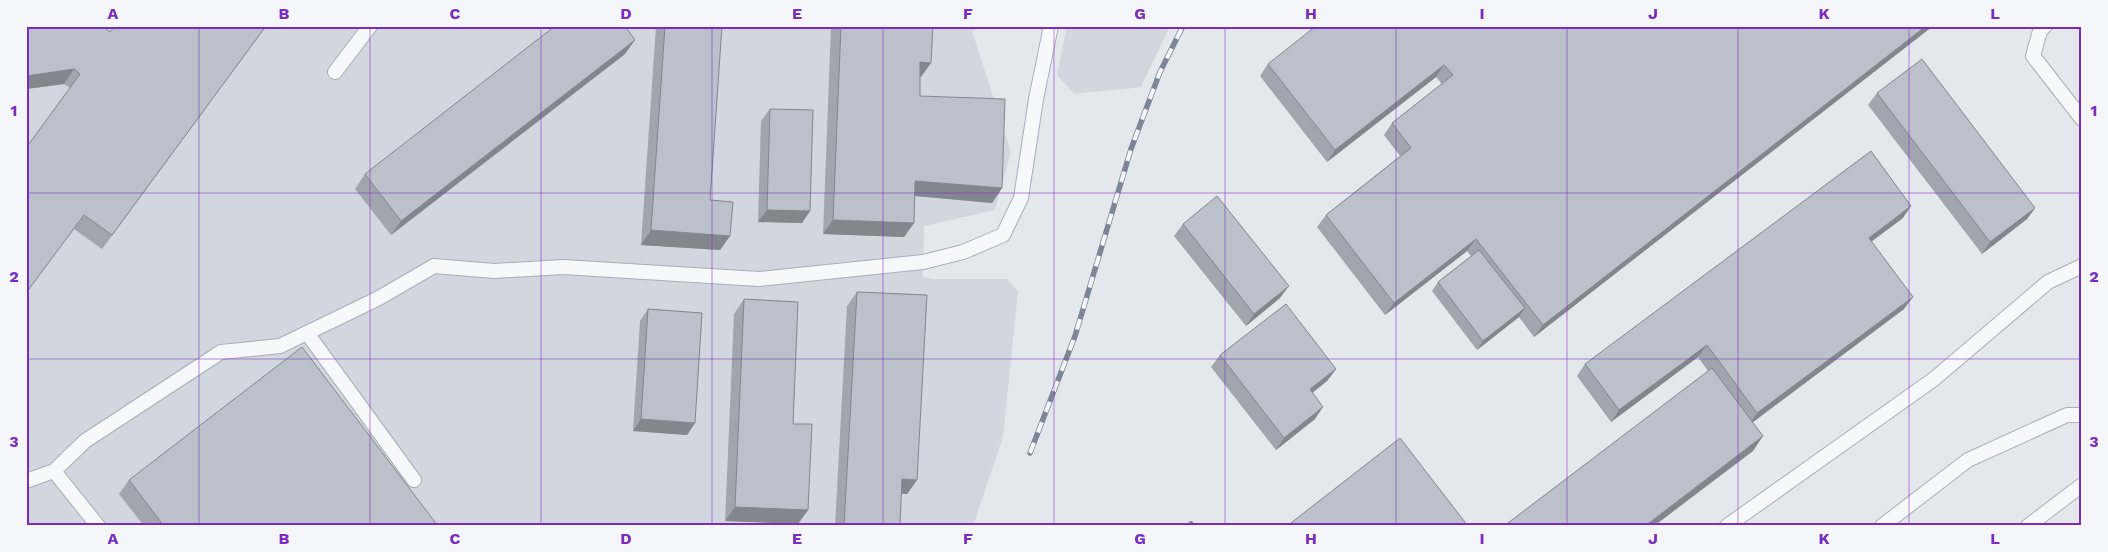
<svg xmlns="http://www.w3.org/2000/svg" width="2108" height="552" font-family="'Work Sans',sans-serif">
<style>
.built{fill:#d2d6de}
.lines{fill:none;stroke-linecap:round;stroke-linejoin:round}
.lane-casing{stroke:#a9aeb7;stroke-width:16}
.lane{stroke:#f7f8fa;stroke-width:14}
.rail-casing{stroke:#7d8696;stroke-width:5.5}
.rail{stroke:#f4f6f9;stroke-width:4;stroke-dasharray:11;stroke-linecap:butt}
.wall{fill:#a1a5ae}
.shaded-wall{fill:#83868d}
.building{fill:#bbc0ca;stroke:#83868d}
.grid{fill:none;stroke:#7b2cbf;stroke-width:1;stroke-opacity:0.55}
.neatline{fill:none;stroke:#7b2cbf;stroke-width:2}
.grid-label{font-size:16px;text-anchor:middle;font-weight:bold;fill:#7b2cbf}
</style>
<rect width="100%" height="100%" fill="#e4e7ec"/>
<path class="built" d="M26 26H982L972 31 1011 152 995 210 924 226 923 277 934 279H1007L1018 291 1003 437 973 526H26Z
M1067 26H1170L1141 87 1074 94 1057 75Z"/>
<g class="lines">
<defs>
<path id="lane" d="M2045 26 2040 31 2033 56 2082 119
M335 72 370 26
M307 333 414 480
M54 471 98 526
M26 481 54 471 85 441 221 352 280 346 379 298 434 266 494 271 563 267 759 279 923 262 963 252 1003 235 1021 198 1036 99 1051 26
M1727 526 1934 379 2048 282 2082 266
M1882 526 1968 460 2067 415H2082
M2028 526 2082 485"/>
</defs>
<use href="#lane" class="lane-casing"/>
<use href="#lane" class="lane"/>
<defs>
<path id="rail" d="M1030 453 1075 336 1131 149 1160 72 1183 26
M1189 526 1191 524"/>
</defs>
<use href="#rail" class="rail-casing"/>
<use href="#rail" class="rail"/>
</g>
<path class="wall" d="M266 26 102 249 74 229 70 88 64 84 26 89 104 27 110 32Z
M656 26H722L710 200 730 236 720 250 641 245Z
M831 26H933L921 77H920V96L1002 188 992 203 915 196 914 223 904 237 823 234Z
M1933 26 1534 337 1519 317 1477 350 1432 291 1438 282 1471 256 1467 251 1385 315 1317 227 1326 215 1400 156 1384 135 1392 123 1442 84 1436 77 1327 162 1260 76 1268 64Z
M625 54 391 235 355 189 365 174Z
M1877 93 2035 208 2027 219 1982 254 1868 105Z
M770 109 810 211 802 223 758 222 761 121Z
M1903 218 1872 241 1904 309 1753 422V451L1708 371 1698 357 1611 422 1577 376 1585 364Z
M1183 224 1280 298 1246 326 1174 236Z
M857 292 917 480 907 494H901L900 526H835L847 306Z
M744 299 793 424 808 510 798 524 725 521 734 314Z
M648 309 695 423 687 435 633 431 640 321Z
M1220 355 1336 369 1327 381 1312 393 1315 419 1276 450 1211 367Z
M129 480 438 526H144L119 494Z"/>
<path class="shaded-wall" d="M266 26 102 249 112 235Z
M1926 26H1933L1534 337 1543 325Z
M635 40 625 54 391 235 401 221Z
M920 62 931 63 921 77 910 76Z
M1444 65 1436 77 1327 162 1335 150Z
M74 69 64 84 26 89V76Z
M915 181 1002 188 992 203 905 195Z
M1911 206 1903 218 1860 250 1869 238Z
M2035 208 2027 219 1982 254 1990 242Z
M767 210 810 211 802 223 758 222Z
M833 220 914 223 904 237 823 234Z
M651 230 730 236 720 250 641 245Z
M1476 239 1467 251 1385 315 1394 303Z
M1289 286 1280 298 1246 326 1254 314Z
M1913 297 1904 309 1749 425 1757 413Z
M1525 308 1519 317 1477 350 1483 341Z
M1707 345 1698 357 1611 422 1619 410Z
M1336 369 1327 381 1302 401 1310 389Z
M1323 407 1315 419 1276 450 1284 438Z
M641 419 695 423 687 435 633 431Z
M1763 436 1753 451 1654 526H1645Z
M902 479 917 480 907 494 892 493Z
M735 507 808 510 798 524 725 521Z"/>
<path class="building" d="M26 26H104V27L110 32 115 26H266L112 235 84 215 26 293V148L80 74 74 69 26 76Z
M555 26H625L635 40 401 221 365 174Z
M665 26H722L710 200 733 202 730 236 651 230Z
M841 26H933L931 63 920 62V96L1005 99 1002 188 915 181 914 223 833 220Z
M1316 26H1926L1543 325 1476 239 1394 303 1326 215 1411 148 1392 123 1453 75 1444 65 1335 150 1268 64Z
M1922 59 2035 208 1990 242 1877 93Z
M770 109 813 110 810 211 767 210Z
M1871 151 1911 206 1869 238 1913 297 1757 413 1707 345 1619 410 1585 364Z
M1217 196 1289 286 1254 314 1183 224Z
M1479 250 1525 308 1483 341 1438 282Z
M857 292 927 295 917 480 902 479 900 526H844Z
M744 299 798 302 793 424H812L808 510 735 507Z
M1286 304 1336 369 1310 389 1323 407 1284 438 1220 355Z
M648 309 702 313 695 423 641 419Z
M302 347 438 526H164L129 480Z
M1712 368 1763 436 1645 526H1504Z
M1400 438 1468 526H1287Z"/>
<path class="grid" d="M199 26V526M370 26V526M541 26V526M712 26V526M883 26V526M1054 26V526M1225 26V526M1396 26V526M1567 26V526M1738 26V526M1909 26V526M26 193H2082M26 359H2082"/>
<rect width="2108" height="552" fill="none" stroke="#f4f6f9" stroke-width="55"/>
<rect x="28" y="28" width="2052" height="496" class="neatline"/>
<g class="grid-label">
<text x="113" y="19">A</text>
<text x="284" y="19">B</text>
<text x="455" y="19">C</text>
<text x="626" y="19">D</text>
<text x="797" y="19">E</text>
<text x="968" y="19">F</text>
<text x="1140" y="19">G</text>
<text x="1311" y="19">H</text>
<text x="1482" y="19">I</text>
<text x="1653" y="19">J</text>
<text x="1824" y="19">K</text>
<text x="1995" y="19">L</text>
<text x="14" y="116">1</text>
<text x="2094" y="116">1</text>
<text x="14" y="282">2</text>
<text x="2094" y="282">2</text>
<text x="14" y="447">3</text>
<text x="2094" y="447">3</text>
<text x="113" y="544">A</text>
<text x="284" y="544">B</text>
<text x="455" y="544">C</text>
<text x="626" y="544">D</text>
<text x="797" y="544">E</text>
<text x="968" y="544">F</text>
<text x="1140" y="544">G</text>
<text x="1311" y="544">H</text>
<text x="1482" y="544">I</text>
<text x="1653" y="544">J</text>
<text x="1824" y="544">K</text>
<text x="1995" y="544">L</text>
</g>
</svg>
